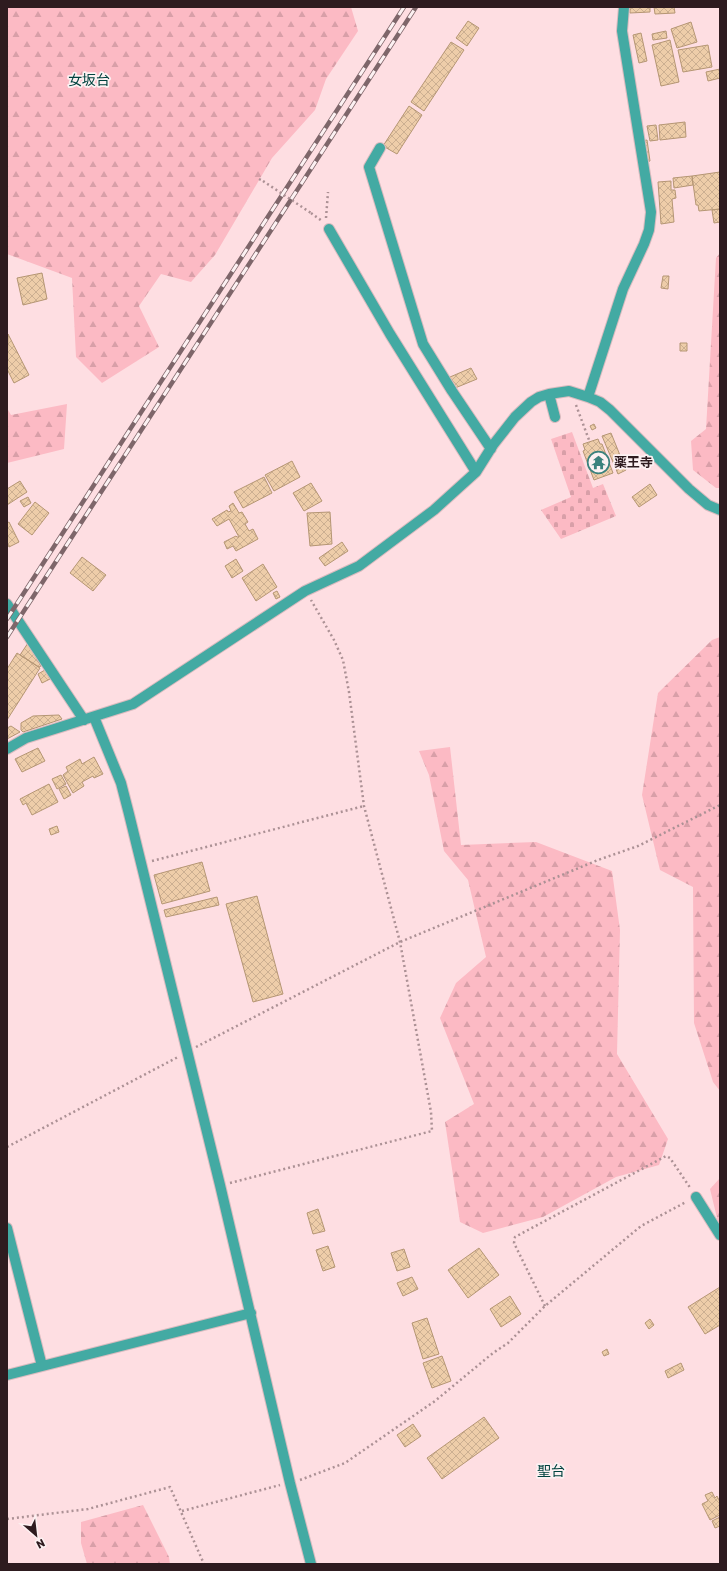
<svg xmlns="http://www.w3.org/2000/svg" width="727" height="1571" font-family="Rubik,'Noto Sans JP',sans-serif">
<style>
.forest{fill:url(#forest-firs)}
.cemetery{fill:url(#cemetery-stones)}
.building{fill:url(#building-cross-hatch);stroke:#b59674}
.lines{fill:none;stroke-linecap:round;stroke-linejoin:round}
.minor-casing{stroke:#d9bbbf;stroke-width:12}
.path{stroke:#ac9195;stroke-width:2.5;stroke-dasharray:2 3;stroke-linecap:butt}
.minor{stroke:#43aaa3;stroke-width:10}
.rail-casing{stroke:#7e666a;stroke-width:4.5}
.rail{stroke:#fcf1f2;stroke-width:3;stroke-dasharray:9;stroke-linecap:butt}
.path-bridge{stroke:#ac9195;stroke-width:2.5;stroke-dasharray:2 3;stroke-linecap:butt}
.labels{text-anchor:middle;stroke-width:3.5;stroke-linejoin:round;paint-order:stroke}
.poi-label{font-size:13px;font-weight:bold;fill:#2e1b1f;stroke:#fcf1f2;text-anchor:start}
.neighbourhood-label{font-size:14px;fill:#00423e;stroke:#fcf1f2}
</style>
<defs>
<pattern id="forest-firs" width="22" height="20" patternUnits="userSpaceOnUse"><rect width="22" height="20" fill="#fcbac4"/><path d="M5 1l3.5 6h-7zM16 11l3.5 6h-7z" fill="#d89fa8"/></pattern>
<pattern id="cemetery-stones" width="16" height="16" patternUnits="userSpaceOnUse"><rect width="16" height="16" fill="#fcbac4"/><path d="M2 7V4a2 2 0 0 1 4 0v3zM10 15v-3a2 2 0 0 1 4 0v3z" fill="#d89fa8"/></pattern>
<pattern id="building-cross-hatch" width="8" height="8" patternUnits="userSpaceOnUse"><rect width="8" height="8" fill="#eecda9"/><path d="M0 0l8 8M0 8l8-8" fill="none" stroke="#ccaf91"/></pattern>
</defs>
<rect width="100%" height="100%" fill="#fedee2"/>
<path class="forest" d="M7 7H351L358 31 326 79 315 110 272 158 215 255 191 282 161 274 139 306 159 347 102 383 76 357 72 278 7 254Z
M720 253V488H716L693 470 691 441 706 429 716 258Z
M67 404 64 449 7 463V408L11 415Z
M720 637V1091L713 1082 694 1023 693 887 660 870 642 795 658 693 712 640Z
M450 747 461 845 536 842 612 871 620 930 617 1054 668 1139 659 1165 616 1177 543 1217 483 1233 460 1222 445 1122 474 1104 440 1018 456 983 486 957 468 880 444 851 429 775 419 751Z
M720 1178V1223L718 1222 710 1189Z
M143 1505 169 1557 170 1564H87L81 1543V1522Z"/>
<path class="cemetery" d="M572 432 593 488 603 484 616 516 561 539 541 510 571 497 551 439Z"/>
<path class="building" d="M630 7H650V12L630 13Z
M654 7H674L675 13 655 14Z
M468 21 479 28 467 46 456 38Z
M691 22 697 42 677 48 671 29Z
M666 31 667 38 653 40 652 34Z
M641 33 647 61 639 63 633 35Z
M670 40 679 82 661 86 652 45Z
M451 42 464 50 424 111 411 102Z
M708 45 712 67 683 72 678 50Z
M720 69V78L708 81 706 72Z
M409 106 422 115 397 154 383 146Z
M685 122 686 137 660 140 659 125Z
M656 125 658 140 650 141 647 126Z
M647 140 650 161 646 162 642 141Z
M720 172V209L699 211 698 205H696L692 176Z
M692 176 693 185 674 188 673 178Z
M671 181V190H675L676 198 672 199 674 222 661 224 658 182Z
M720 209V222L714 223 712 210Z
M42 273 47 299 23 305 17 278Z
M663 276H669L668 289 661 288Z
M8 334 29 375 14 383 7 369Z
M680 343H687V351H680Z
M471 368 477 379 455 388 450 377Z
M594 424 596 428 592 430 590 426Z
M611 433 626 470 618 474 602 436Z
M598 439 600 444H602L613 473 594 480 583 451 585 450 583 444Z
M292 461 300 477 274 491 265 475Z
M264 477 272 493 243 508 234 492Z
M20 481 27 492 7 505V489Z
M311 483 322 501 304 511 293 493Z
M650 484 657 495 639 507 632 497Z
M28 497 31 503 24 507 20 501Z
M35 502 49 513 32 535 18 524Z
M233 503 239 513 242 512 248 522 245 524 249 531 253 529 258 539 236 551 233 546 227 549 224 542 236 536 237 537H239L229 519 217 526 212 519 227 510 228 512 231 511 229 506Z
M330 512 332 544 310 546 307 513Z
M9 522 19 542 9 547 7 543V523Z
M342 542 348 551 325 566 319 558Z
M82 557 106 575 93 591 70 573Z
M236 559 243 571 232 578 225 566Z
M263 564 277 587 256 601 242 578Z
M277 591 280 597 276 599 273 593Z
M28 643 41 666 39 667 20 655Z
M17 653 40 668 7 720V669Z
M45 670 50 679 42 683 38 674Z
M59 715 62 719 23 732 21 730V723L33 716Z
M11 726 20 732 7 739V728Z
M38 748 45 761 22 772 15 759Z
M94 757 103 774 94 778 93 776 82 782 84 786 73 793 63 775 68 771 66 767 80 759 82 764Z
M61 775 66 784 57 789 52 779Z
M49 784 58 802 32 815 26 803 23 805 20 799Z
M66 786 71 795 64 799 59 789Z
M57 826 59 832 51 835 49 829Z
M202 862 210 891 162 904 154 875Z
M257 896 283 994 253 1002 226 904Z
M217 897 219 905 166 917 164 910Z
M318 1209 325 1231 313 1234 307 1213Z
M328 1246 335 1267 323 1271 316 1250Z
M479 1248 499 1275 468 1298 448 1270Z
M404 1249 410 1267 397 1271 391 1253Z
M412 1277 418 1289 403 1296 397 1283Z
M720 1287V1325L705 1334 688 1307Z
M510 1296 521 1314 501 1327 490 1309Z
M427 1318 439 1354 423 1359 412 1323Z
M650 1319 654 1325 649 1329 645 1323Z
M607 1349 609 1354 604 1356 602 1352Z
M442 1356 451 1381 432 1388 423 1363Z
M681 1363 684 1370 668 1378 665 1371Z
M484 1417 499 1438 442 1479 427 1458Z
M413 1424 421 1436 405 1447 397 1435Z
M712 1492 715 1498 717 1496 720 1502V1515L710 1520 702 1504 708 1501 705 1495Z
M720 1517V1526L715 1528 712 1521Z"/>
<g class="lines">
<defs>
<path id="minor" d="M380 148 369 167 423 344 452 391 491 449
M329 229 390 334 476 472
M549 394 555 417
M588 397 623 289 644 244 649 230 651 212 622 31 624 7
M7 604 84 720
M94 717 121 783 129 814 220 1185 290 1483 311 1564
M7 749 26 738 133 704 305 591 359 566 434 510 476 472 493 445 515 417 531 402 539 397 549 394 569 391 588 397 600 402 610 410 689 489 708 505 720 510
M696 1197 720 1235
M7 1228 42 1366
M7 1375 251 1313"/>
</defs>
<use href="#minor" class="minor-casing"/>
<path class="path" d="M259 179 263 181
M311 213 322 221
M326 218 328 192
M576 405 589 440
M152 861 364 806
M196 1047 400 942 598 860 638 846 720 805
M7 1147 178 1057
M230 1183 432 1131 431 1112 400 942 364 806 349 692 343 660 334 640 311 600
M545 1306 514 1243 515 1237 666 1156 670 1158 691 1189
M300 1480 345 1463 435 1401 493 1353 508 1343 545 1306 641 1226 686 1202
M182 1511 280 1485
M7 1519 88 1509 170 1487 204 1564"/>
<use href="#minor" class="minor"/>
<defs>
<path id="rail" d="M7 619 404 7
M7 637 416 7"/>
</defs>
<use href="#rail" class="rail-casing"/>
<use href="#rail" class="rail"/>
<path class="path-bridge" d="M263 181 311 213"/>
</g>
<defs>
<symbol id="temple-ring" viewBox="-11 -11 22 22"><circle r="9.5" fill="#fcf1f2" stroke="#3b827d" stroke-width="1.5"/><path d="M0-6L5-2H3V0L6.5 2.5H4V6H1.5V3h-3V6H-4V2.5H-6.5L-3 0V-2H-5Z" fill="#3b827d"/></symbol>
</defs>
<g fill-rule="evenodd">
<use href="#temple-ring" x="586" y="450" width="25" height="25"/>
</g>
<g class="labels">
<g class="poi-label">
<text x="614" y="467">薬王寺</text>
</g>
<g class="neighbourhood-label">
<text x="89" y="85">女坂台</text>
<text x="551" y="1476">聖台</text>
</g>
</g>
<rect width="727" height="1571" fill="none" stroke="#2e1b1f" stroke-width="16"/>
<g transform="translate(36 1535) rotate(152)" stroke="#fcf1f2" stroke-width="3" paint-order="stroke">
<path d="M0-3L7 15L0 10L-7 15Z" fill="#2e1b1f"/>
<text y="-6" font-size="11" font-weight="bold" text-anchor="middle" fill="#2e1b1f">N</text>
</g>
</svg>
